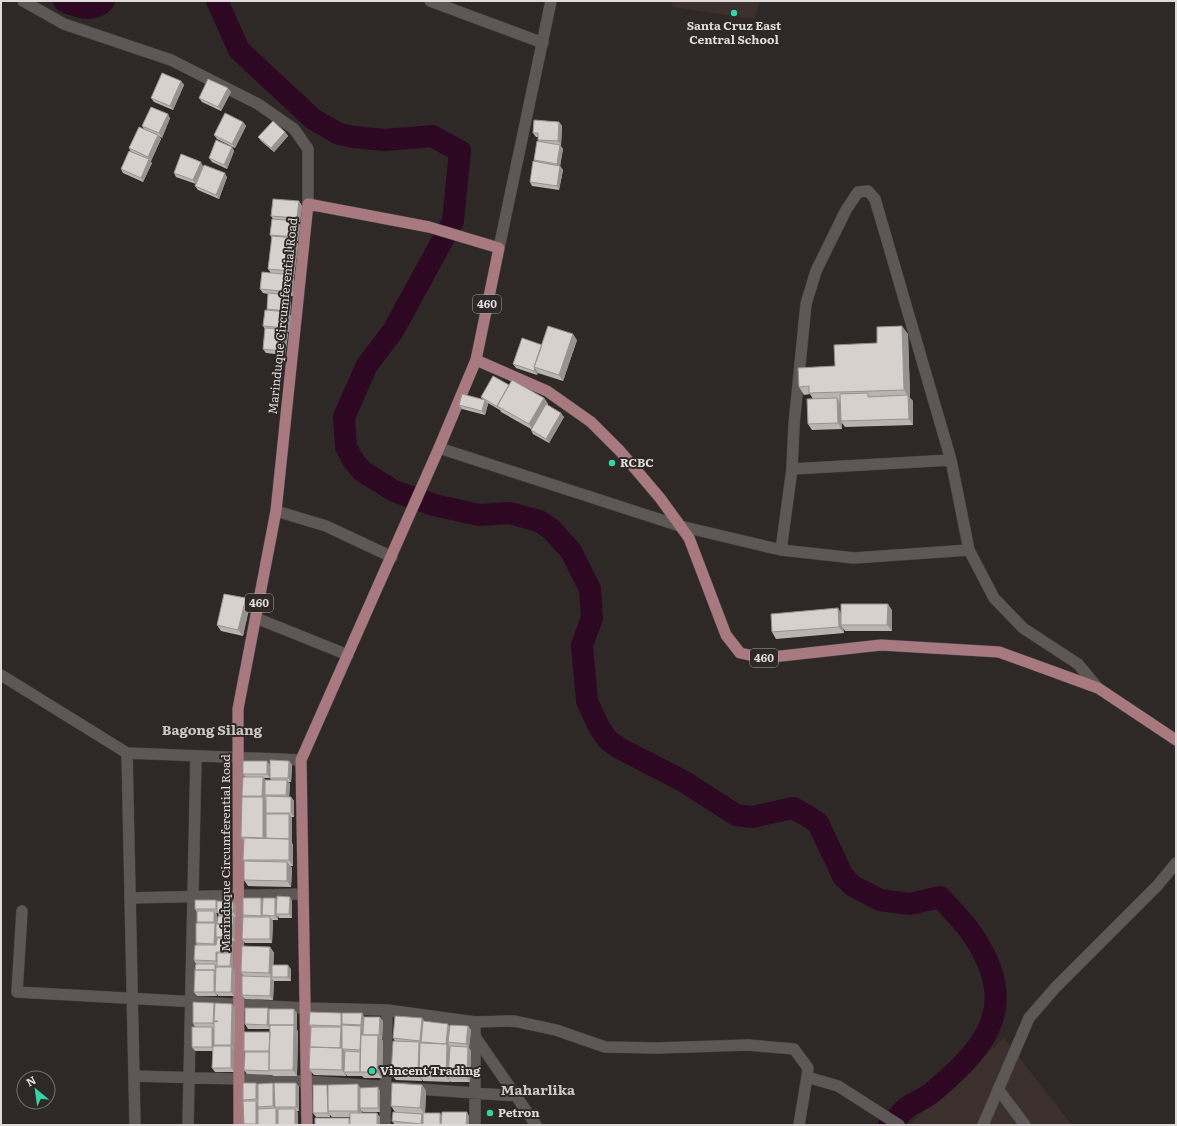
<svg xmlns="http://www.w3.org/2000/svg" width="1177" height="1126" font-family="Literata,serif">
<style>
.built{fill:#3c302d}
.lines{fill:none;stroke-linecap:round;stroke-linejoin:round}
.river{stroke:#2e0823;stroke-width:22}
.minor-casing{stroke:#4a4645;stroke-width:12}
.tertiary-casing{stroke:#4a4645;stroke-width:12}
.primary-casing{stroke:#4a4645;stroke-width:12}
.minor{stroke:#5d5755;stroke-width:11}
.tertiary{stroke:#5d5755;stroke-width:11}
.primary{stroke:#a97980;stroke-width:11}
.wall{fill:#b9b4b0;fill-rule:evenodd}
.shaded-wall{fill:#969290}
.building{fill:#d7d1cd;stroke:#969290}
.poi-dot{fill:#33d4a8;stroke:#2e2927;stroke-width:1.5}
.labels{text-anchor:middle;stroke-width:4;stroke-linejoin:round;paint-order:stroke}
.shield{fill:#2e2927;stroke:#aaa6a4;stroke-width:1}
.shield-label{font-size:11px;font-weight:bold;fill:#dfdbda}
.poi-label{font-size:12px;font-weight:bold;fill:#dfdbda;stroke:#2e2927;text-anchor:start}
.street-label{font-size:12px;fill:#dfdbda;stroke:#2e2927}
.quarter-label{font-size:14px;font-weight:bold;fill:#cec7c5;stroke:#2e2927}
</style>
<rect width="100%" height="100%" fill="#2e2927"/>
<path class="built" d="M672 1H760L754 19 672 7Z
M1004 1038 1072 1125H909Z"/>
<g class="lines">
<path class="river" d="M64 1C77 7 93 13 104 1
M217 1 239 50 313 119 339 134 354 137 385 140 432 136 460 151 453 221 393 331 367 365 344 417 346 447 353 460 362 471 394 491 434 505 479 515 509 513 539 521 551 529 571 551 590 589 592 618 582 645 587 701 599 727 607 739 619 748 685 782 736 815 752 817 793 808 806 815 818 823 843 876 853 886 880 900 910 904 940 897C951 909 963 921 972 934 1019 1002 991 1043 935 1090 928 1097 918 1101 909 1106 902 1111 896 1119 889 1125"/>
<defs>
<path id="minor" d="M430 1 543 43
M499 248 551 1
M439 448 680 526 781 550 792 469 794 425 806 304 816 271 846 210 858 192 868 191 875 199 951 460 969 550 994 598 1023 628 1078 664 1098 688
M792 469 951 460
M276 511 326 526 392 557
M781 550 854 558 969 550
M256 618 348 655
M1 675 127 753 301 760
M127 753 135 1125
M130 898 303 894
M22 911 17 992 305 1008 387 1010 475 1022 514 1021 556 1030 605 1047 658 1048 748 1045 794 1049 808 1068 807 1077
M475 1022V1125
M476 1038 536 1125
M134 1076 306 1081 518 1096
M998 1089 1025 1125
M188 1125 196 756
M385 1125 387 1010"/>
<path id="tertiary" d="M23 1 64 24 171 60 258 104 294 129 308 149V204
M799 1125 807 1077 838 1086 899 1125
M983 1125 1029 1018 1055 988 1157 886 1176 863"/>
<path id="primary" d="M476 360 547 391 591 422 620 451 660 498 689 538 726 635 740 653 763 658 881 645 999 652 1098 688 1176 740
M239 1125 238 709 276 511 308 204 429 227 499 248 476 360 439 448 301 760 307 1125"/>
</defs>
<use href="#minor" class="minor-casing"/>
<use href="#tertiary" class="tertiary-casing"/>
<use href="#primary" class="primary-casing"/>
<use href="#minor" class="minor"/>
<use href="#tertiary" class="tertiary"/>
<use href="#primary" class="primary"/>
</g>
<path class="wall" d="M181 81 184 85 173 110 154 102 151 98Z
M231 92 221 111 202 102 199 98Z
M170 118 162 138 159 136 161 139 151 161 149 160 152 163 143 182 123 173 121 169 131 152 129 148 144 129 142 126Z
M243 122 246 126 235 148 217 139 214 135Z
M559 122 562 126 561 145H560L563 149 560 166 563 170 559 190 532 186 530 182 535 162 534 160 539 142 538 140V137H536L533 133Z
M285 132 288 136 274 152 261 141 258 137Z
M232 147 234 151 227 169 212 162 209 158Z
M203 166 227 177 219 199 198 190 195 186 196 184 176 177 174 173Z
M299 201 302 206 300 222H298L300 225 298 241H296L298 244 294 277H293L294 279 293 296H289L291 299 290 315 291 316 289 332H286L288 334 285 355 266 353 263 349 265 329 263 326 267 310V309L268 294 263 293 260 289 271 273 268 269 272 238 270 235 273 219 271 216Z
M908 334 910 398 913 401V425L845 427 842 423V429L812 430 808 424 813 399 810 394 804 395 799 387 877 343Z
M577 340 563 381 538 373V372L537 375 516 368 513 364 542 345Z
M509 385 544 398 548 404V405L564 417 549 443 533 434 531 430V429L501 412 500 410 486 402 488 404 485 415 462 409 459 405 483 400 481 397Z
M250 604 243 636 221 631 217 625Z
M892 610V631H845L843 628 844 633 776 639 772 632 841 613Z
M289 761 292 765 291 782H288L290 784 289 797H291L294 801V817H291L292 818V843L293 845V866H290L292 868 291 887 248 886 244 880V861L243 860 244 840 241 837 243 797 242 796 245 777 243 774 270 765ZM264 778H270L271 780H265Z
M261 898 263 901 275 898 277 900 292 901V918H279L278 916V920H272L273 921 272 943H245L242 939 243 917V915Z
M216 900 217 902H233L236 906V917L234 916 235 918 234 927 235 928V941H233V956H232L233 957V969L235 971 234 996H218L217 994V996H197L194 992 195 970 196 964 194 960 197 945 196 943 198 923 197 922V912L195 909ZM216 913H218L219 916 217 924V915Z
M270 947 274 953 273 965 291 969V981H274L272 979 274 981 273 1000 245 999 242 995 244 976 241 972Z
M214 1003 215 1005 235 1008 234 1049H233L234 1050V1072H215L212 1068 213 1051H195L192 1047 195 1027 193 1023Z
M269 1010 297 1013V1030L298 1031 297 1076H273L272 1074V1075L247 1074 244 1070 245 1052 244 1051 270 1032V1029H248L245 1024Z
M362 1013 364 1017 383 1021 382 1039H381L383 1041 382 1078H364L362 1076H347L346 1074V1076L314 1075 309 1069 311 1027 309 1025 342 1015Z
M422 1018 424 1021 450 1026H468L471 1030 469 1048 471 1051 470 1082H451L450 1081V1082L423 1081 422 1079V1081L396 1080 391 1074 395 1041 393 1038Z
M256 1083 258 1085 274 1086 296 1083 299 1087V1111H297L298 1113V1125H244V1124L245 1101 243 1100Z
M422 1085 426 1091 425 1113 442 1116H469V1125H395L392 1121 395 1112 391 1106ZM398 1112 423 1114V1116L422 1114Z
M360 1088 380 1091V1112H363L362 1111V1113L380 1117V1125H315L349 1118 350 1120V1117H332L330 1115V1117H316L313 1113Z"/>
<path class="shaded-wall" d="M181 81 184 85 173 110 170 106Z
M228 88 231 92 221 111 218 107Z
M168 114 170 118 162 138 159 133Z
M243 122 246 126 235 148 232 144Z
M559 122 562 126 561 145 558 141Z
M285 132 288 136 274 152 271 148Z
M158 135 161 139 151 161 148 157Z
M560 145 563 149 560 166 563 170 559 190 557 186 559 168 557 164Z
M232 147 234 151 227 169 224 165Z
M149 159 152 163 143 182 141 178Z
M201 162 203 166 196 184 193 180Z
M225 173 227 177 219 199 216 195Z
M299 201 302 206 300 222 297 218Z
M297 221 300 225 298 241 296 237Z
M294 238 298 244 294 277 290 271Z
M292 275 294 279 293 296 290 292Z
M288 295 291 299 290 315 291 316 289 332 286 328 288 313 287 311Z
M902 326 908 334 910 398 913 401V425L909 419 908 396 904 390Z
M285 329 288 334 285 355 282 351Z
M573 334 577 340 563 381 559 375Z
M535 368 538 372 537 375 534 371Z
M544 398 548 404 533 430 529 424Z
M837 398 841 404V421L842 423V429L838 423Z
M485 400 488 404 485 415 482 411Z
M561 413 564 417 549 443 546 439Z
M246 598 250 604 243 636 238 630Z
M888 604 892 610V631L887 625Z
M838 608 842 614 841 625 843 628 844 633 839 627Z
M267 761 270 765V778L267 774Z
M289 761 292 765 291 782 288 778Z
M263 777 266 781 265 799 268 803 266 813 267 814V844L263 838V798L262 796Z
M287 780 290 784 289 799 286 795Z
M291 797 294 801V817L291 813Z
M289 814 292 818V843L289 839Z
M289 839 293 845V866L289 860Z
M287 862 292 868 291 887 287 881Z
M290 897 292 901V918L289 914Z
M261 898 264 902 262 915 263 917V920L261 916Z
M275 898 278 902 276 914 278 916V920L275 916Z
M216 900 219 904 218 912 216 909Z
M233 902 236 906V917L233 912Z
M214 911 217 915 216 937 217 939V948L214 944 215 923 214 922Z
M233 916 235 918V927L233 925Z
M270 917 273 921 272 943 270 939Z
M232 924 235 928V941L232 937Z
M231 938 233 942V956L230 952Z
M270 947 274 953 273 977H272L269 973Z
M216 952 219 956 218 965 216 961Z
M231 953 233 957V969L235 971 234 996 231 992 232 968 230 966Z
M215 964 216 966 215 992 217 994V996L214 992Z
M288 965 291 969V981L288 977Z
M271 977 274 981 273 1000 270 996Z
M214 1003 216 1007 214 1021 216 1024V1027L213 1023Z
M232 1004 235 1008 234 1049 231 1045Z
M268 1008 271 1012 269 1026 270 1029 267 1025Z
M294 1009 297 1013V1030L298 1031 297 1076 293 1070Z
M341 1013 344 1017 342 1024 343 1026V1030L341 1026Z
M362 1013 364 1017V1029L361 1025Z
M380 1017 383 1021 382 1039 379 1035Z
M422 1018 425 1022 421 1042 422 1045 420 1041Z
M448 1024 451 1028 448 1042 449 1044V1046L452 1050 448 1078 450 1081V1082L446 1076V1044Z
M361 1026 364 1030 363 1054 360 1050Z
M468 1026 471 1030 469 1048 466 1044Z
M212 1027 215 1031 214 1045 215 1046 214 1051 212 1047Z
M341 1027 344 1031 343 1049 346 1054 344 1072 346 1074V1076L342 1070 340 1048Z
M378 1035 383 1041 382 1078 377 1072Z
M419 1042 423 1048 419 1075 422 1079V1081L418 1075Z
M231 1046 234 1050V1072L231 1068Z
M468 1047 471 1051 470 1082 467 1078Z
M256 1083 259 1087V1103L256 1099Z
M273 1083 275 1087V1107L276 1109V1110L273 1106Z
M296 1083 299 1087V1111L296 1107Z
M358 1084 362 1090 360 1108 362 1111V1117L358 1111Z
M422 1085 426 1091 425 1114 420 1108Z
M378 1087 380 1091V1112L378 1108Z
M256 1101 259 1105 258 1107 259 1108V1125H257L256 1124Z
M276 1108 279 1112 278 1125H276Z
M295 1109 298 1113V1125H295Z
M328 1111 330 1115V1117L328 1113Z
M467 1112 469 1116V1125H466Z
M377 1113 380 1117V1125H377Z
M440 1113 443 1117 442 1125H440Z
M422 1114 425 1118 424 1125H422L421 1124Z"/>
<path class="building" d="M162 73 181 81 170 106 151 98Z
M208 79 228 88 218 107 199 98Z
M151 107 168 114 159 133 142 126Z
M225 113 243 122 232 144 214 135Z
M534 120 559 122 558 141 538 140V133H533Z
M273 121 285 132 271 148 258 137Z
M139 127 158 135 148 157 129 148Z
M216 140 232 147 224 165 209 158Z
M537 141 560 145 557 164 534 160Z
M129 151 149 159 141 178 121 169Z
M181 154 201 162 193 180 174 173Z
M533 161 560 166 557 186 530 182Z
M204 165 225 173 216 195 195 186Z
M273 199 299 201 297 218 271 216Z
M272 219 297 221 296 237 270 235Z
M272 236 294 238 290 271 268 269Z
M262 272 292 275 290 292 260 289Z
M268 293 288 295 287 311 267 309Z
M265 310 288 312 286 328 263 326Z
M548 326 573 334 559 375 534 367Z
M902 326 904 390 809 393V386L799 387 798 368 835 366 834 345 877 343V327Z
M265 328 285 329 282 351 263 349Z
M522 338 542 345 534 367H535L534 371 513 364Z
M493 376 509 385 497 406 498 407 481 397Z
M512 380 544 398 529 424 497 406Z
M868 393V397L908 395 909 419 841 421 840 394Z
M462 394 485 400 482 411 459 405Z
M837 398 838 423 808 424 807 399Z
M546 404 561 413 546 439 531 430Z
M224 594 246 598 238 630 217 625Z
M841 604H888L887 625H841Z
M838 608 839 627 772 632 771 614Z
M270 760 289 761 288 778H270Z
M243 761H267V774H243Z
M243 777H263L262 796H242Z
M265 780H287L286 795H265Z
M266 796 291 797V813H266Z
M242 797H263V838L241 837Z
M266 814H289V839L266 838Z
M244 838 289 839V860H243Z
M244 861 287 862V881L244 880Z
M277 896 290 897 289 914H276Z
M243 898H261V916L243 915Z
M263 898H275V916L262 915Z
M195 900H216V909H195Z
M217 901 233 902V912H217Z
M197 911H214V922H197Z
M218 916H233V925H232V924H217Z
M243 917H270V939H242Z
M196 923H215L214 944 196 943Z
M216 924H232V937H216Z
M217 938H231L230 952H216V961L194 960 195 945H216Z
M242 946 270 947 269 973 241 972Z
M217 953H231L230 966H217Z
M196 964H215V971L214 970H195Z
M272 965H288V977H272Z
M216 967H232L231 992H215Z
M195 970H214V992H194Z
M242 976 271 977 270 996 242 995Z
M193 1002 214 1003 213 1023H193Z
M215 1003 232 1004 231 1045H214V1022L218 1021H214Z
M245 1008H268L267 1025 245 1024Z
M269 1009H294V1026V1025H270V1026H269Z
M310 1012 341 1013V1026L309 1025Z
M342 1013H362L361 1025 342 1024Z
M395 1016 422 1018 420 1041 393 1038Z
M364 1017H380L379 1035H363Z
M423 1021 448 1024 446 1044 421 1042Z
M270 1025H294L293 1070H269Z
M342 1025 361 1026 360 1050 343 1049 342 1048Z
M450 1025 468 1026 466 1044 448 1042Z
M192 1027H212V1047H192Z
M311 1027H341L340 1048 310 1047Z
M244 1032H270L269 1051H244Z
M361 1035H378L377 1072H360Z
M393 1041 419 1042 418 1075 391 1074Z
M420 1043 447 1044 446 1076 419 1075Z
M213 1046H231V1068H212Z
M450 1046 468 1047 467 1078H448Z
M310 1047 342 1048V1070L309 1069Z
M345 1051 360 1052V1072H344Z
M245 1052H269V1071L244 1070Z
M243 1083H256V1099L243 1100Z
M273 1083V1106L258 1107V1084Z
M274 1083H296V1107H275Z
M392 1083 422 1085 420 1108 391 1106Z
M358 1084V1111H328V1085Z
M313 1085H327L328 1113H313Z
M378 1087V1108H360V1088Z
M243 1101H256V1124H244Z
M276 1108V1125H258V1109Z
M278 1109H295V1125H278Z
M393 1112 422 1114 421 1124 392 1121Z
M442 1112H467L466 1125H441Z
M350 1113H377V1125H350Z
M423 1113H440V1125H423Z
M315 1118H349V1125H315Z"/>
<g class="poi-dot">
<circle cx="734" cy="13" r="4"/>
<circle cx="612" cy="463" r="4"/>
<circle cx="372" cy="1071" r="4"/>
<circle cx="490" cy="1113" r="4"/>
</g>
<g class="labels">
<g class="shield">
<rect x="473" y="295" width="28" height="18" rx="3"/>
<rect x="245" y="594" width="28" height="18" rx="3"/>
<rect x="750" y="649" width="28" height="18" rx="3"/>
</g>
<g class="shield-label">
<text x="487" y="308">460</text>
<text x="259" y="607">460</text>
<text x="764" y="662">460</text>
</g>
<g class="poi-label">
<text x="734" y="30" text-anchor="middle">Santa Cruz East<tspan x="734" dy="14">Central School</tspan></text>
<text x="620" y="467">RCBC</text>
<text x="380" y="1075">Vincent Trading</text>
<text x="498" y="1117">Petron</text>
</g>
<g class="street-label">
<text transform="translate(283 316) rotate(-84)" y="4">Marinduque Circumferential Road</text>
<text transform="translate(226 853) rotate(-90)" y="4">Marinduque Circumferential Road</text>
</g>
<g class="quarter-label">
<text x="212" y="735">Bagong Silang</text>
<text x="538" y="1095">Maharlika</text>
</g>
</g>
<rect width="1177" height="1126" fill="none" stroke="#dfdbda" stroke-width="4"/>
<g transform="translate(36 1090) rotate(331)"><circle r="19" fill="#2e2927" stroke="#75706f"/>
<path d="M0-3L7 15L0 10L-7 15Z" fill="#33d4a8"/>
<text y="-6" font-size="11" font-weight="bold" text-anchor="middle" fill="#dfdbda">N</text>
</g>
</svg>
